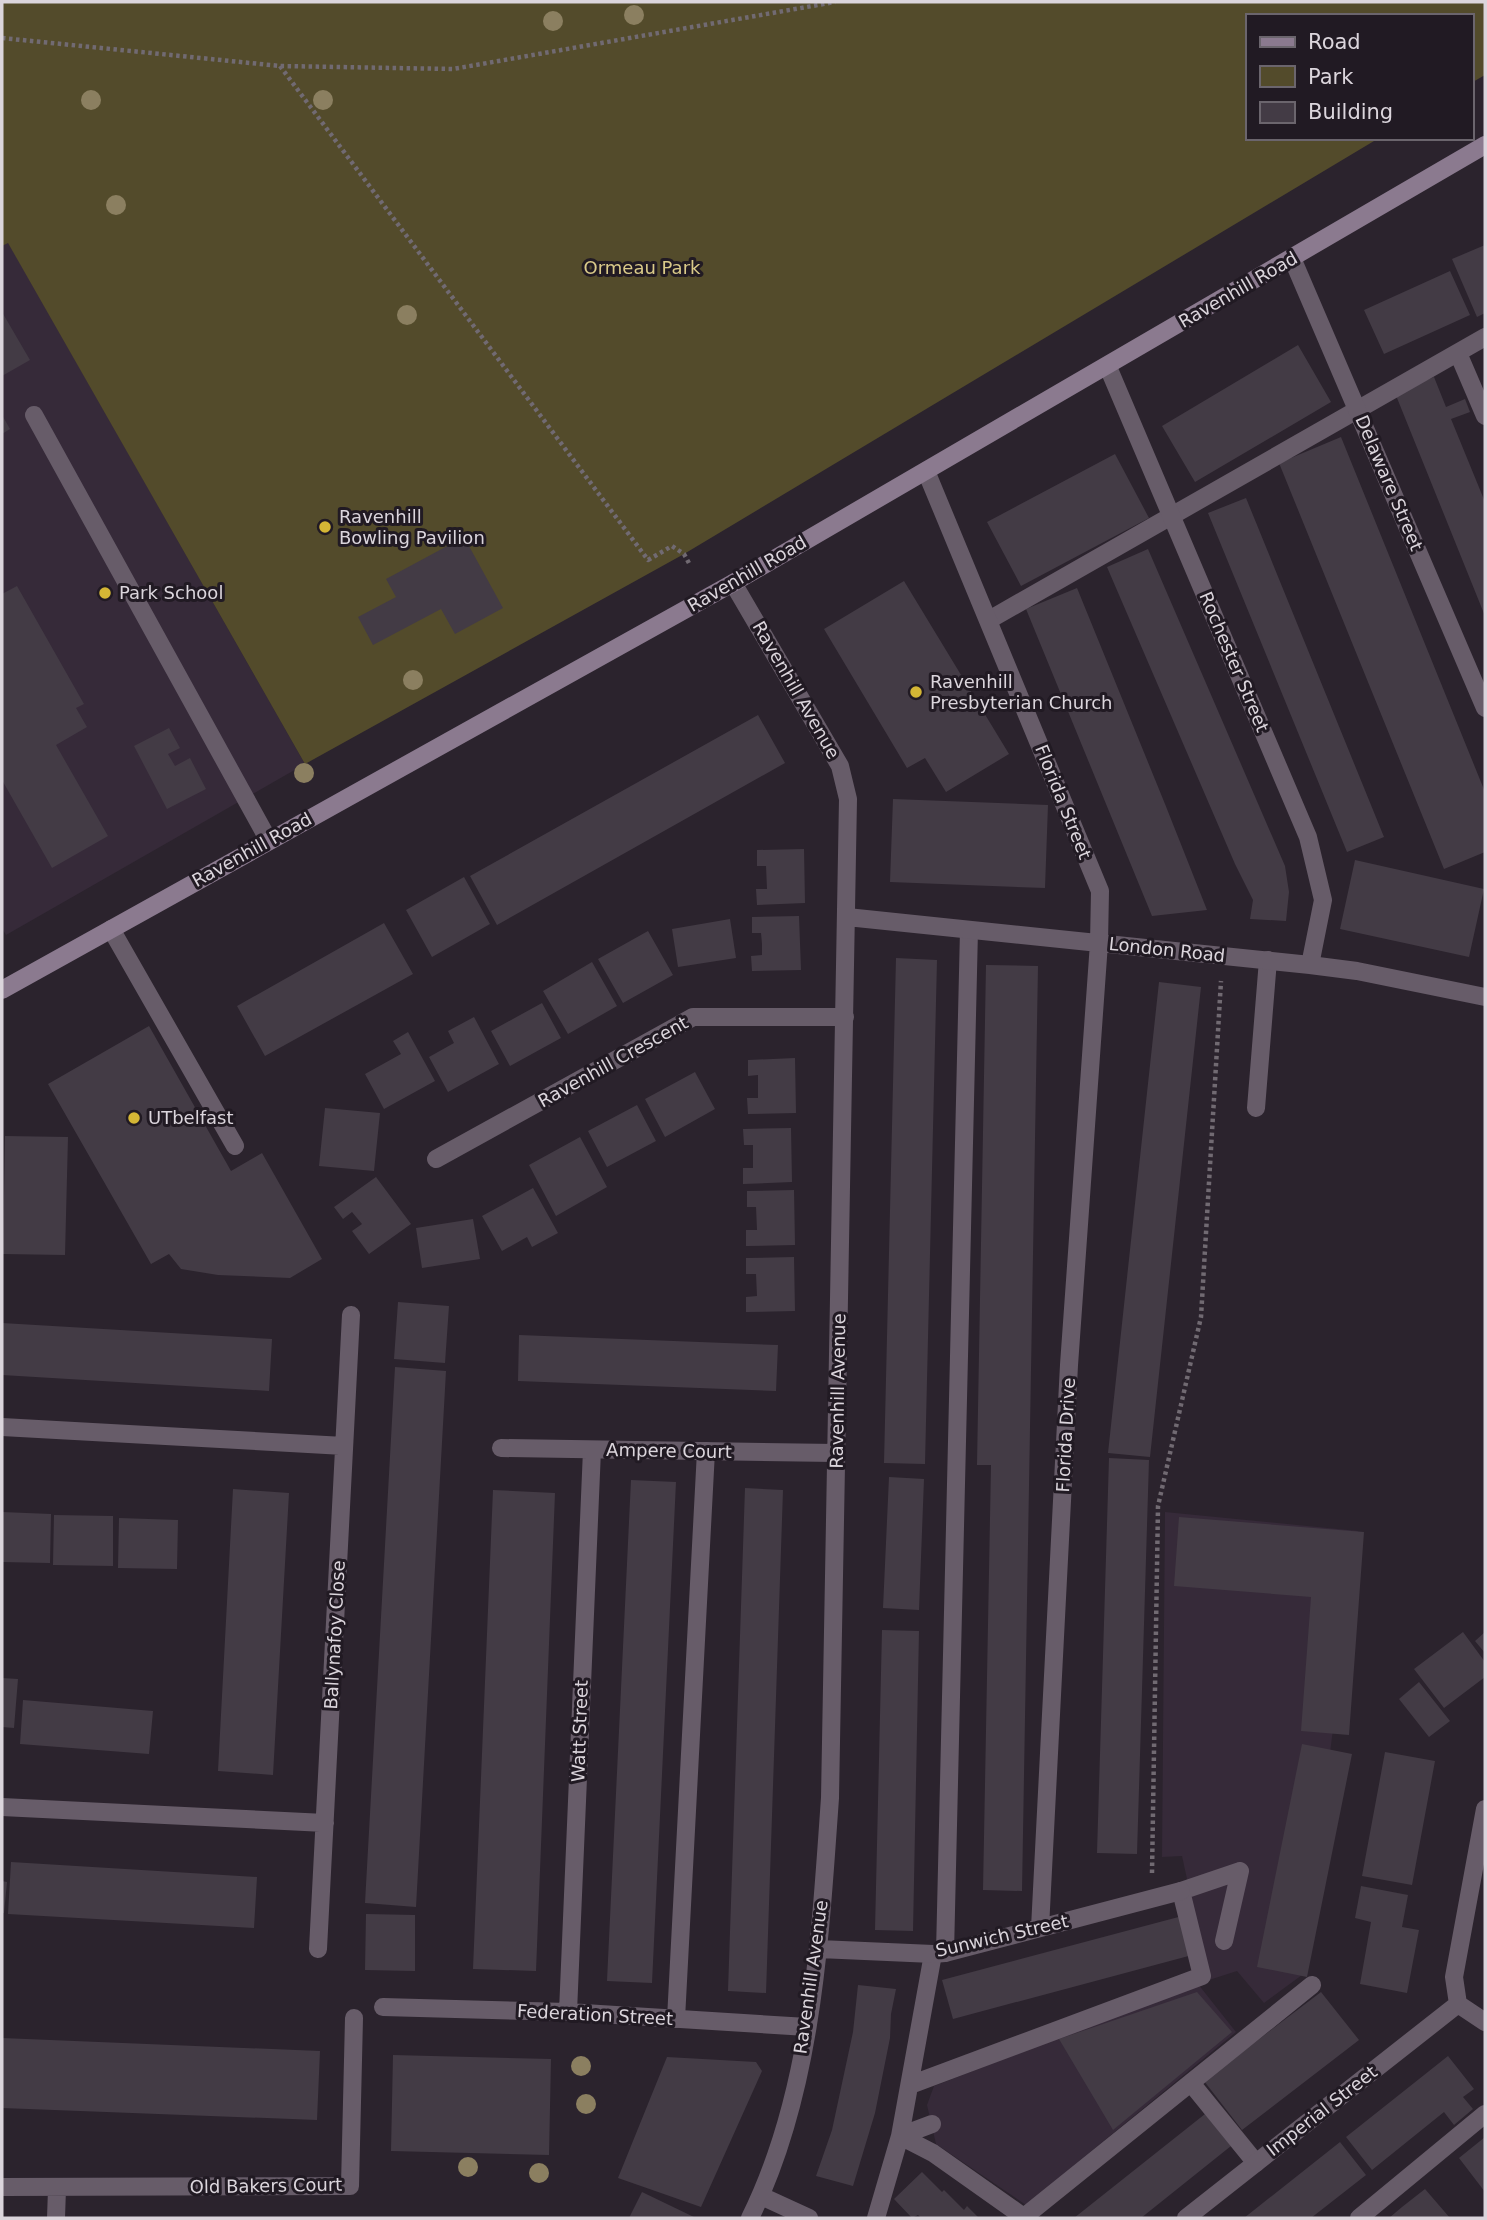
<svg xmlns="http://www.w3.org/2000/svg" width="1487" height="2220" font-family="'DejaVu Sans',sans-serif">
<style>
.built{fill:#362a39}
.green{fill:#534b2b}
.building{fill:#433b45}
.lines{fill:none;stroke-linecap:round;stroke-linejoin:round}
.path{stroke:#716a72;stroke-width:4.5;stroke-dasharray:3.5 3.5;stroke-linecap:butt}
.service{stroke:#675c69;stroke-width:18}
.minor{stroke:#675c69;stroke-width:18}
.secondary{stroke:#8b7a8f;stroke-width:18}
.tree{fill:#8b7f60}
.poi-dot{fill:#d4b635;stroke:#211a23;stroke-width:2.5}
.labels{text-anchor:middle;stroke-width:6;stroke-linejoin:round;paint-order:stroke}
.park-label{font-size:18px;fill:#daca89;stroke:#211a23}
.street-label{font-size:18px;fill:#dbd5dc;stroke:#211a23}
.poi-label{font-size:18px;fill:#dbd5dc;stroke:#211a23;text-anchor:start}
</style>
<rect width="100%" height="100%" fill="#2b232d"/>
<path class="built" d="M8 242 305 764 6 935 2 928V246Z
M1165 1512 1358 1531 1302 1975 1264 2003 1237 1971 1209 1980 1182 1856 1162 1857Z
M1198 1984 1236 2032 1026 2205 936 2144 927 2105 934 2086Z"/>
<path class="green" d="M2 2H1485V75L1471 83V16H1247V138H1379L684 554 305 764 8 243 2 246Z"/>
<path class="building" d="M1485 245V313L1477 317 1452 259Z
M1450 271 1470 315 1384 354 1364 310Z
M2 312 30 360 2 376Z
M1298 345 1331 402 1195 482 1162 426Z
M1434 377 1446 407 1465 399 1470 412 1451 419 1485 502V616L1395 393Z
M2 415 10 429 2 434Z
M1341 437 1485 792V852L1444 869 1279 463Z
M1115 454 1149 518 1021 586 987 522Z
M1246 498 1384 837 1347 852 1208 513Z
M464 537 503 608 455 634 441 609 373 645 358 617 396 597 386 579Z
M1148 549 1285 866 1289 892 1286 921 1250 919 1253 900 1235 864 1107 567Z
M904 581 1009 754 946 792 925 758 907 768 824 629Z
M17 586 84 704 76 708 87 727 56 745 108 836 52 868 2 780V594Z
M1077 588 1165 804 1207 910 1152 916 1026 609Z
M758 715 785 763 497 925 470 876Z
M169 728 180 748 168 754 175 766 190 758 206 789 167 809 134 746Z
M893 799 1048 805 1045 888 890 882Z
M804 849 805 903 757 905 756 889H767L766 866H757V850Z
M1355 860 1484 889 1469 957 1340 929Z
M464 877 490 924 432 957 406 910Z
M799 916 801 970 752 971 751 956 762 955V944L761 933H752V917Z
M730 919 736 958 678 967 672 929Z
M384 923 413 974 265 1056 237 1006Z
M648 931 673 975 623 1003 598 959Z
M896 958 937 960 925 1464 884 1463Z
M592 962 617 1006 568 1034 543 991Z
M986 965 1038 966 1022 1891 983 1890 991 1465H977Z
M1159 982 1201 987 1150 1457 1108 1453Z
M542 1003 561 1038 510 1066 491 1031Z
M474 1017 499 1064 448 1092 429 1057 454 1043 448 1031Z
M149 1026 231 1171 262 1153 322 1259 290 1278 218 1275 181 1269 169 1254 151 1264 48 1084Z
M408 1032 435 1081 384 1109 365 1074 401 1054 393 1041Z
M795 1058 796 1113 748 1114 747 1098H758V1075L748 1076V1060Z
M695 1072 715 1109 665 1137 645 1099Z
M637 1105 656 1141 607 1167 588 1131Z
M325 1108 380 1113 374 1171 319 1166Z
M791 1128 792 1182 743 1184V1168H753V1145H744L743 1129Z
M5 1136 68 1137 65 1255 3 1254Z
M580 1137 607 1187 556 1216 529 1165Z
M376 1177 411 1224 369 1254 352 1231 362 1224 352 1212 343 1219 334 1207Z
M533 1188 558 1233 532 1247 527 1237 502 1251 482 1216Z
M794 1190 795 1245 746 1246V1230H757L756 1207H747V1191Z
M473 1219 480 1259 422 1268 416 1228Z
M794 1257 795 1311 746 1312V1297L757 1296 756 1274H746V1258Z
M398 1302 449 1306 445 1363 394 1359Z
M2 1323 272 1339 269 1391 2 1375Z
M519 1335 778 1345 776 1391 518 1381Z
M395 1367 446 1371 416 1907 365 1903Z
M1109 1458 1149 1460 1137 1854 1097 1853Z
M889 1477 924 1479 919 1610 883 1608Z
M631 1480 676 1482 652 1983 607 1981Z
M745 1488 783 1490 766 1993 728 1991Z
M233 1489 289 1493 273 1775 218 1771Z
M493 1490 555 1493 536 1971 473 1969Z
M2 1512 51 1514 50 1563 2 1562Z
M54 1515 113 1516V1566L53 1565Z
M1179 1517 1364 1532 1349 1735 1301 1731 1311 1597 1174 1586Z
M119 1518 178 1520 177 1569 118 1568Z
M882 1630 919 1631 913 1931 875 1930Z
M1463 1632 1485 1662V1677L1444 1708 1414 1669Z
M1485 1632V1653L1475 1641Z
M2 1678 18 1679 14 1728 2 1727Z
M1419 1682 1450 1721 1429 1737 1399 1699Z
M23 1700 153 1711 149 1754 20 1744Z
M1302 1744 1352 1754 1307 1977 1257 1967Z
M1385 1752 1435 1761 1412 1885 1362 1876Z
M11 1862 257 1877 254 1928 8 1914Z
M2 1881 7 1882 4 1913H2Z
M1361 1886 1408 1895 1402 1927 1419 1930 1407 1993 1360 1984 1371 1922 1355 1918Z
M366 1914 415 1915V1971L365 1970Z
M1186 1915 1196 1954 953 2019 942 1980Z
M858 1985 896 1989 891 2014 890 2038 875 2113 853 2186 816 2176 832 2130 853 2032Z
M1197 1992 1232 2032 1113 2130 1059 2039Z
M1321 1992 1359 2040 1242 2130 1204 2081Z
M2 2038 320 2051 317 2120 2 2108Z
M393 2055 551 2059 549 2155 391 2151Z
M1448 2056 1474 2089 1463 2097 1473 2109 1454 2125 1444 2112 1372 2170 1346 2137Z
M667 2057 756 2062 762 2071 701 2207 618 2178Z
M1205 2114 1231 2146 1141 2218H1074Z
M1485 2137V2192L1459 2158Z
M1340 2142 1366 2175 1311 2218H1244Z
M922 2172 942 2192 944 2190 964 2210 967 2206 979 2218H921L918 2215 912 2218 894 2199Z
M1425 2189 1450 2218H1389L1402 2207Z
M642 2192 696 2218H629Z"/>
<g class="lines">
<path class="path" d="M2 38 280 66 453 69 835 2
M280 66 648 560 672 546 684 554 690 565
M1152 1873 1158 1506 1201 1317 1221 981"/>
<path class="service" d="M1458 353 1485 416
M34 415 269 841
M989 620 1485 337
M111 929 235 1146
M1256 1108 1268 960
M1224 1941 1240 1871
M945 1953 969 930
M676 2019 706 1451
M1191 2083 1256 2163
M910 2085 1202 1976 1181 1891 1240 1871
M900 2136 933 2153 1025 2218
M900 2136 932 2124
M1024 2217 1312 1985
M876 2218 900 2136 933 1954
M1359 2218 1485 2114"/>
<path class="minor" d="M1292 258 1485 708
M1108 367 1308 837 1323 900 1310 965
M926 471 1100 891 1099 943 1069 1365 1040 1928
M733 583 840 766 848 799 830 1798C820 1937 813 2091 750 2218
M847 917 1310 965 1357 971 1485 997
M436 1159 693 1017H845
M2 1427 344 1446
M501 1448 836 1453
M2 1807 325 1823
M318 1949 351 1315
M819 1949 933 1954 945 1953 1181 1891
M1458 2004 1485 2022
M383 2007 568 2012 807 2027
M568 2012 592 1450
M2 2187 350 2186 354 2018
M761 2196 809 2218
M56 2218 57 2189
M1186 2218 1458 2004 1454 1977 1485 1809"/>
<path class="secondary" d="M2 990 733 583 1485 145"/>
</g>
<g class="tree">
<circle cx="634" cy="15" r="10"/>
<circle cx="553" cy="21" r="10"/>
<circle cx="91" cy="100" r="10"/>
<circle cx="323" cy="100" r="10"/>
<circle cx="116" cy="205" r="10"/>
<circle cx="407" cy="315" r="10"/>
<circle cx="413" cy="680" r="10"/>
<circle cx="304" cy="773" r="10"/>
<circle cx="581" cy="2066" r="10"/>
<circle cx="586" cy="2104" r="10"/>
<circle cx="468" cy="2167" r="10"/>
<circle cx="539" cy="2173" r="10"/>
</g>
<g class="poi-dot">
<circle cx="325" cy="527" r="7"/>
<circle cx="105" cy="593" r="7"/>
<circle cx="916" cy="692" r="7"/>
<circle cx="134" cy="1118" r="7"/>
</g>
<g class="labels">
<g class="park-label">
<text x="642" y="274">Ormeau Park</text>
</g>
<g class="street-label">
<text transform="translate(1238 290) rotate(-30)" y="6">Ravenhill Road</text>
<text transform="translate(1389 483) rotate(67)" y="6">Delaware Street</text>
<text transform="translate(747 574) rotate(-30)" y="6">Ravenhill Road</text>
<text transform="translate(1234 662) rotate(67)" y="6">Rochester Street</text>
<text transform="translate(796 690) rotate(60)" y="6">Ravenhill Avenue</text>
<text transform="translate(1063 802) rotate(68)" y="6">Florida Street</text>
<text transform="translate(252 850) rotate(-29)" y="6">Ravenhill Road</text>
<text transform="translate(1167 950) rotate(6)" y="6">London Road</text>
<text transform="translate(613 1062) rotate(-29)" y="6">Ravenhill Crescent</text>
<text transform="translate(838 1391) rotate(-89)" y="6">Ravenhill Avenue</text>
<text transform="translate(1066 1435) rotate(-87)" y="6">Florida Drive</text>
<text transform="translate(669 1451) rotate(1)" y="6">Ampere Court</text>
<text transform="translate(335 1635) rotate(-87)" y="6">Ballynafoy Close</text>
<text transform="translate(580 1731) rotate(-88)" y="6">Watt Street</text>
<text transform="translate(1002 1936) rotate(-13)" y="6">Sunwich Street</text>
<text transform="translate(811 1977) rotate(-82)" y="6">Ravenhill Avenue</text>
<text transform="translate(595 2015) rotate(3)" y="6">Federation Street</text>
<text transform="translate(1322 2111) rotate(-38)" y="6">Imperial Street</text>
<text transform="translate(266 2186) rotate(-1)" y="6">Old Bakers Court</text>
</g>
<g class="poi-label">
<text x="339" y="523">Ravenhill<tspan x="339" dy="21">Bowling Pavilion</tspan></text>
<text x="119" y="599">Park School</text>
<text x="930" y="688">Ravenhill<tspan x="930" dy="21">Presbyterian Church</tspan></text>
<text x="148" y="1124">UTbelfast</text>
</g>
</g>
<rect width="1487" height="2220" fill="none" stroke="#dbd5dc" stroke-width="7"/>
<rect x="1246" y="14" width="228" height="126" fill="#211a23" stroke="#6b656d" stroke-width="2"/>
<rect x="1260" y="37" width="35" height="10" fill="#8b7a8f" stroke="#6b656d" stroke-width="2"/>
<text x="1308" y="49" font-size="21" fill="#dbd5dc">Road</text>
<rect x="1260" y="66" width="35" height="21" fill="#534b2b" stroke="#6b656d" stroke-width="2"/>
<text x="1308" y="84" font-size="21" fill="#dbd5dc">Park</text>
<rect x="1260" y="102" width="35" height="21" fill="#433b45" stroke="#6b656d" stroke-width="2"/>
<text x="1308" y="119" font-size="21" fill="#dbd5dc">Building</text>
</svg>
